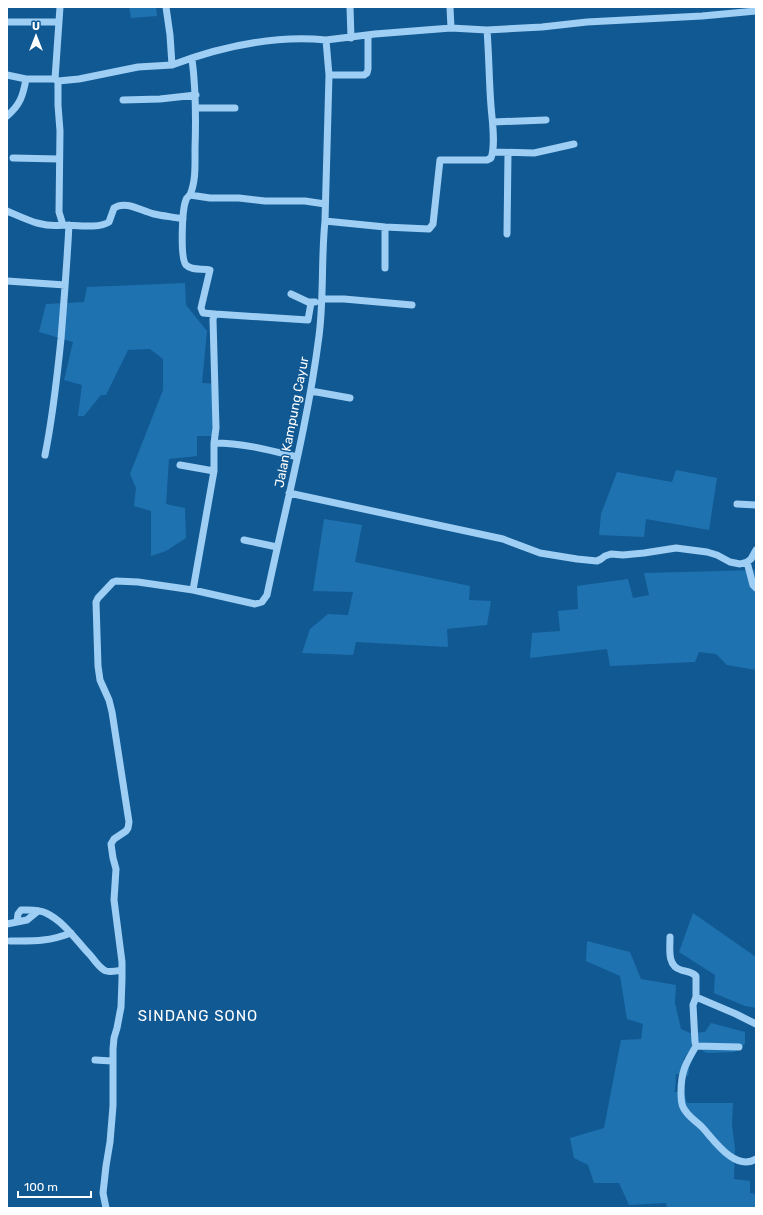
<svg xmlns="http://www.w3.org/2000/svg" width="763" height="1215" font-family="Rubik,sans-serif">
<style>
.green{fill:#1f72b0}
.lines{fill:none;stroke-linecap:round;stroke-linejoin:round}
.minor{stroke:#9ecef3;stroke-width:7}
.labels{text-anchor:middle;stroke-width:3;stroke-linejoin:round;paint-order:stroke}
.street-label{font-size:13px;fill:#fff;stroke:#115993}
.quarter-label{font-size:15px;letter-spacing:1px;fill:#fff;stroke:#115993}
</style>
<rect width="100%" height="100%" fill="#115993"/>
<path class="green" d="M129 7H156L157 16 131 18Z
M185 283 186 305 207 331 202 383 218 384 214 436H197V456L169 459 166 504 185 508 186 538 166 551 151 556V511L134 506 136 488 130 474 163 390V359L150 349 128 350 106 395H101L84 416H78L82 385 64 380 73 342 39 332 46 304 84 302 87 287Z
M676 470 717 478 709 530 646 519 644 537 599 535 601 514 617 472 672 482Z
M324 519 362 525 355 562 470 586 469 600 491 601 487 625 447 629 448 647 356 642 353 655 302 653 310 629 328 614 348 615 353 592 313 591Z
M756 570V670L727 665 716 654 699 652 695 662 610 666 607 649 530 658 532 633 560 631 558 611 578 609 577 586 628 579 633 598 649 595 644 573Z
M693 913 756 957V1008L745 1006 714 993 715 975 679 952Z
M587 941 630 952 641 979 676 985 675 1003 681 1029 690 1033 705 1032 711 1023 745 1032V1044L734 1052 707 1053 693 1045 683 1060 690 1064 688 1076 676 1074 675 1092H684L687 1103H733L732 1124 735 1149 734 1179 750 1181V1193L756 1194V1208H667L666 1203 629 1205 619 1183H594L588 1165 574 1158 570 1138 604 1128 621 1040 641 1039 643 1024 627 1019 620 976 586 961Z"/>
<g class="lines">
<path class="minor" d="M166 7 170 35 172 65C220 47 274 35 326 40
M350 7 351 38
M450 7 451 28
M7 22H58
M192 59C196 89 196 119 195 149 195 165 196 181 190 195L210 198H239L265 201H305L325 204
M7 75 26 79
M329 75H364L367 73 368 69V35
M56 80 58 81 79 79 138 67 172 65
M58 81V105L60 131 59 212 63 225C75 225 99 229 109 222L114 208C126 200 141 211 154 214 163 216 173 217 183 219
M123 100 160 99 196 95
M196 108H235
M7 116C20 105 23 96 26 79H55L60 7
M493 122 546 120
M493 152 534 153 574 144
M13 158 59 159
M190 195C188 197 186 198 186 200 182 209 180 258 186 265 192 271 203 268 210 270L201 308 203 313 215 314 213 319 216 428 214 443
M7 211C26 219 42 228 63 225
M325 221 385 227 429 229 433 224 440 160H487L491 158C496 145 492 120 491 106 489 81 489 55 487 30
M507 234 508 153
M385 268V227
M7 281 65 285
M291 294 308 302H315
M322 299H344L412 305
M215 314 308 320 311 303
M311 391 350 398
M45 455C53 416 57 378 61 339 64 301 67 263 69 225
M180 465 214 471V443C243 443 269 450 297 457
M289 493 503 539 540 553 577 559 597 561 601 559 605 556 611 554 623 555 644 553 676 548 707 552 717 555 730 562 740 564 747 562 751 559 756 550
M737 504 756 505
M244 540 277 547
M747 562 753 585 756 588
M193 590 214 471
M17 922 18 914 21 910C29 910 39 909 46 913 65 922 77 942 91 956 94 960 99 967 104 970 108 973 117 971 122 970
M7 924 27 920 38 911
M670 937C670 949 667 966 681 970 687 972 691 971 696 976V997L736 1014 756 1024
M10 941C34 941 47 942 71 933
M696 997 693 1005 695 1042 696 1046 739 1047
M696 1046C686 1063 681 1071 681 1092 681 1096 681 1103 683 1107 687 1116 696 1121 702 1127 714 1140 735 1172 756 1159
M95 1060 112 1061
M106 1208 103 1193 106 1166 110 1142 113 1106V1049L114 1038 117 1028 121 1007 122 979V962L114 900 116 869 113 858 111 844 114 839 126 831 128 828 129 822 112 712 109 700 100 680 98 666 96 602 98 598 113 582 116 581 138 582 193 590 255 604 262 602 267 595C285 509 308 423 319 336 324 298 321 259 325 221L329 75 326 40 375 34 451 28 487 30 542 27 587 22 702 16 756 11"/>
</g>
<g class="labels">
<g class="street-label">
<text transform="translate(291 422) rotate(-79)" y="5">Jalan Kampung Cayur</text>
</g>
<g class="quarter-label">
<text x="198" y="1021">SINDANG SONO</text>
</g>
</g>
<rect width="763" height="1215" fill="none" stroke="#ffffff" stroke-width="16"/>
<g transform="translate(36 36)" stroke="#115993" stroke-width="3" paint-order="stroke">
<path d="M0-3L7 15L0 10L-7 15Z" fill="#ffffff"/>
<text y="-6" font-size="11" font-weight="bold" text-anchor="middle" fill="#ffffff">U</text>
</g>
<path d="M18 1191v6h73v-6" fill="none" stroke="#ffffff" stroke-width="2"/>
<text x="24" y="1191" font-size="12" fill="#ffffff" stroke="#115993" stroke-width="3" paint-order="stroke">100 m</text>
</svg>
